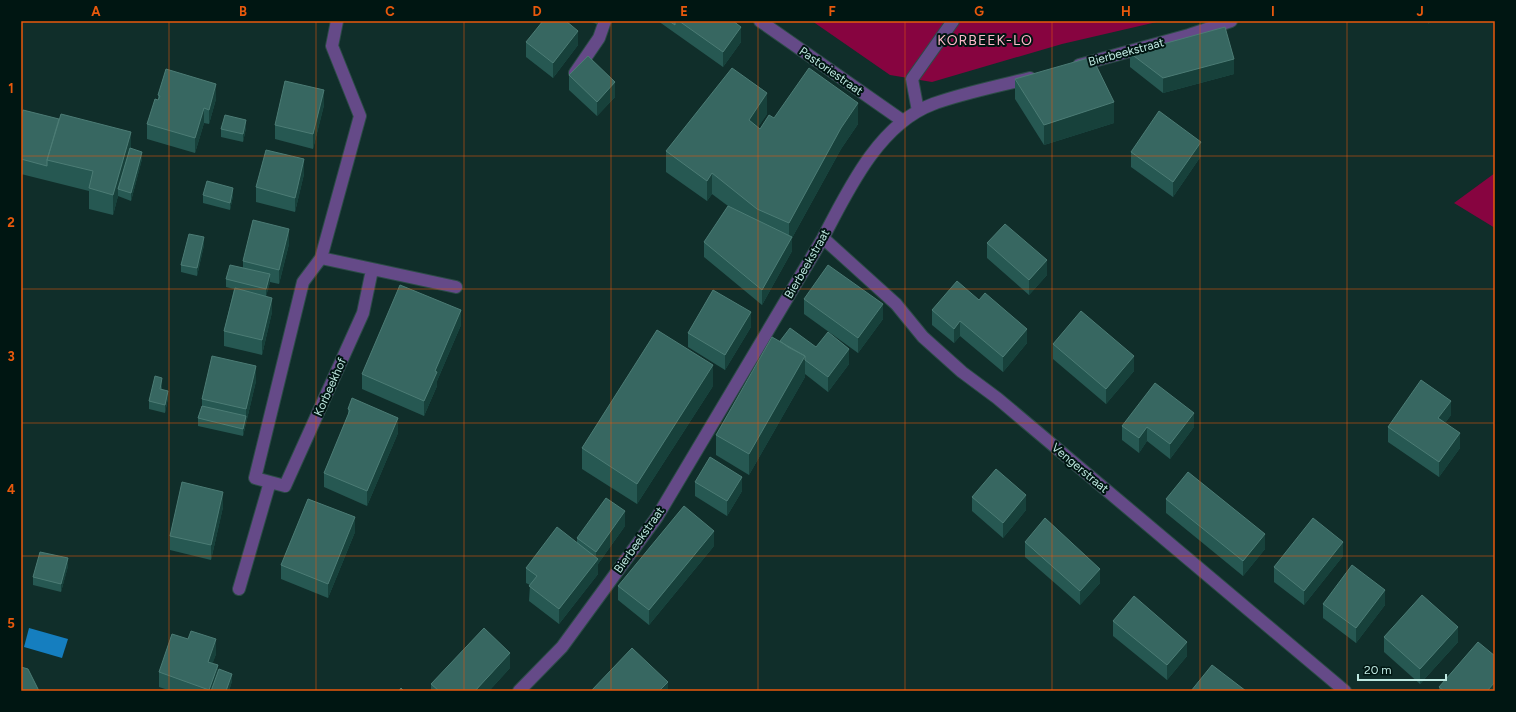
<svg xmlns="http://www.w3.org/2000/svg" width="1516" height="712" font-family="Figtree,sans-serif">
<style>
.green{fill:#870440}
.water{fill:#157ebf}
.lines{fill:none;stroke-linecap:round;stroke-linejoin:round}
.minor-casing{stroke:#2c4c47;stroke-width:14}
.minor{stroke:#654a88;stroke-width:12}
.wall{fill:#265852}
.shaded-wall{fill:#17413b}
.building{fill:#376761;stroke:#4c7c75}
.grid{fill:none;stroke:#e8590c;stroke-width:1;stroke-opacity:0.55}
.labels{text-anchor:middle;stroke-width:4;stroke-linejoin:round;paint-order:stroke}
.street-label{font-size:12px;fill:#bee8e1;stroke:#001612}
.quarter-label{font-size:14px;letter-spacing:1px;fill:#fcb9c9;stroke:#001612}
.neatline{fill:none;stroke:#e8590c;stroke-width:1.5}
.grid-label{font-size:13px;text-anchor:middle;font-weight:bold;fill:#e8590c}
</style>
<rect width="100%" height="100%" fill="#102e2a"/>
<path class="green" d="M812 21H1161L1062 44 932 82 890 75Z
M1495 173V228L1454 203Z"/>
<path class="water" d="M29 628 68 639 62 658 24 647Z"/>
<g class="lines">
<defs>
<path id="minor" d="M337 21 332 46 360 116 321 258 303 282 255 478 285 486 363 313 372 270
M760 21 903 121
M1079 65 1189 35 1231 21
M575 73 599 38 605 21
M918 111 912 79 953 21
M823 238 896 304 923 337 962 372 997 398 1345 691
M321 258 456 287
M239 589 270 482
M519 691 562 647 657 517 823 238C848 190 879 124 933 104 963 93 999 86 1030 78"/>
</defs>
<use href="#minor" class="minor-casing"/>
<use href="#minor" class="minor"/>
</g>
<path class="wall" d="M588 21H599L597 24Z
M658 21H733L741 42 723 67Z
M526 42 578 45 553 78 526 57Z
M1130 53 1234 74 1163 93 1130 67Z
M569 75 615 97 597 116 569 90Z
M1015 79 1114 123 1044 145 1015 99Z
M158 95 216 99 209 124 204 123 195 153 147 139V124L158 100Z
M324 105 313 149 275 139V125Z
M767 114 758 127 760 129 774 118 858 124 841 149 792 238V251L762 305 704 257V242L728 206 712 194 707 201 666 172V151Z
M21 119 131 149 142 159 131 201 118 196 113 215 89 209V191L21 174Z
M246 128 243 142 221 137V129Z
M1131 152 1201 156 1173 197 1131 167Z
M304 174 295 212 256 202V187Z
M203 195 233 196 230 210 203 203Z
M987 243 1047 275 1029 295 987 258Z
M289 244 279 284 270 282 266 296 272 312 262 355 224 346V331L234 289 226 287V279L243 268V261Z
M204 245 197 276 181 272V265Z
M804 299 883 319 858 353 804 314Z
M932 310 1027 343 1003 372 960 336 954 343 932 325Z
M461 325 437 381V386L424 416 362 389V374Z
M751 327 725 370 688 347V333Z
M780 341 816 347 849 364 828 392 805 374V377L749 475 716 455V435L780 342Z
M1053 344 1134 371 1106 404 1053 359Z
M256 381 243 436 198 426V418L202 406V399Z
M162 385V389L168 398 165 413 149 409V401Z
M713 386 637 504 582 469V448Z
M348 409 398 433 367 506 324 487V473L348 416Z
M1451 415 1445 423 1460 448 1439 477 1388 442V427Z
M1122 426 1194 427 1170 459 1147 441 1139 453 1122 440Z
M695 482 742 491 727 516 695 496Z
M972 497 1026 510 1003 538 972 511Z
M1166 499 1265 549 1243 576 1166 513Z
M223 507 211 560 170 550V536Z
M625 526 598 564V574L559 624 529 601 530 585 526 583V568L577 543V538Z
M355 532 328 598 281 579V565Z
M1025 542 1100 583 1080 605 1025 557Z
M714 546 649 625 618 600V586Z
M1343 556 1304 605 1274 582V567Z
M68 566 61 592 33 585V577Z
M1323 604 1385 605 1356 643 1323 618Z
M1113 621 1187 656 1167 680 1113 636Z
M1384 637 1458 642 1420 684 1384 652Z
M216 654 212 664 218 672 232 681 229 691H171L159 687V672Z
M510 668 489 691H431V684Z
M1439 687 1495 691H1439Z"/>
<path class="shaded-wall" d="M1428 21H1433L1428 24Z
M741 27V42L723 67V52Z
M578 31V45L553 78V63Z
M1234 59V74L1163 93V78Z
M615 82V97L597 116V102Z
M216 84V99L209 124V110Z
M324 90V105L313 149V134Z
M767 93V114L749 141V120Z
M1114 102V123L1044 145V125Z
M858 103V124L841 149 792 238V251L762 305V290L789 242V223L841 128Z
M204 108V123L195 153V138Z
M246 120V128L243 142V134Z
M131 132V152L118 189V196L113 215V195Z
M1201 142V156L1173 197V182Z
M142 152V159L131 201V193Z
M304 159V174L295 212V198Z
M712 173V194L707 201V181Z
M233 188V196L230 210V203Z
M289 229V244L279 284V270Z
M204 237V245L197 276V268Z
M1047 260V275L1029 295V280Z
M270 274V282L266 297V289Z
M272 298V312L262 355V340Z
M883 304V319L858 353V338Z
M461 310V325L437 381V386L424 416V401L435 371Z
M751 312V327L725 370V355Z
M960 321V336L954 343V329Z
M1027 329V343L1003 372V357Z
M849 349V364L828 392V377Z
M805 356V377L749 475V454Z
M1134 356V371L1106 404V389Z
M713 365V386L637 504V484Z
M256 366V381L243 436V429L246 416V409Z
M162 378V385L160 396V389Z
M168 391V398L165 413V405Z
M1451 401V415L1438 433V418Z
M1194 413V427L1170 459V444Z
M398 418V433L367 506V491Z
M1147 427V441L1139 453V438Z
M1460 433V448L1439 477V462Z
M742 477V491L727 516V501Z
M223 492V507L211 560V545Z
M1026 495V510L1003 538V523Z
M625 511V526L598 564V574L559 624V609L596 561V552Z
M355 517V532L328 598V584Z
M714 531V546L649 625V610Z
M1265 534V549L1243 576V561Z
M1343 542V556L1304 605V591Z
M68 558V566L61 592V584Z
M1100 569V583L1080 605V591Z
M1385 590V605L1356 643V628Z
M1458 627V642L1420 684V669Z
M216 639V654L208 677V662Z
M1187 642V656L1167 680V665Z
M510 653V668L489 691H475Z
M218 665V680L214 691H209Z
M232 674V681L229 691H226Z
M668 682V691H659Z
M1495 682V691H1487Z"/>
<path class="building" d="M543 21H566L578 31 553 63 526 42Z
M669 21H675V25Z
M679 21H733L741 27 723 52Z
M1225 27 1234 59 1163 78 1130 53Z
M588 56 615 82 597 102 569 75Z
M1092 57 1114 102 1044 125 1015 79Z
M732 68 767 93 749 120 760 129 769 115 774 118 809 68 858 103 841 128 789 223 757 209 712 173 707 181 666 151Z
M166 69 216 84 209 110 204 108 195 138 147 124 155 99 158 100 160 96 158 95Z
M285 81 324 90 313 134 275 125Z
M23 110 59 119 47 160V166L21 159V119Z
M1159 111 1201 142 1173 182 1131 152Z
M61 114 131 132 113 195 89 188 93 171 47 160Z
M225 115 246 120 243 134 221 129Z
M130 148 142 152 131 193 118 189Z
M266 150 304 159 295 198 256 187Z
M207 181 233 188 230 203 203 195Z
M728 206 792 237 762 290 704 242Z
M253 220 289 229 279 270 243 261Z
M1005 224 1047 260 1029 280 987 243Z
M189 234 204 237 197 268 181 265Z
M230 265 270 274 266 289 226 279Z
M828 265 883 304 858 338 804 299Z
M957 281 979 300 985 293 1027 329 1003 357 960 321 954 329 932 310Z
M400 285 461 310 435 371 437 372 424 401 362 374Z
M235 288 272 298 262 340 224 331Z
M713 290 751 312 725 355 688 333Z
M1081 311 1134 356 1106 389 1053 344Z
M790 328 816 347 828 332 849 349 828 377 805 360V356L788 347 780 341Z
M657 330 713 365 637 484 582 448Z
M772 337 805 356 749 454 716 435Z
M212 356 256 366 246 409 202 399Z
M155 376 162 378 160 389 168 391 165 405 149 401Z
M1421 380 1451 401 1438 418 1460 433 1439 462 1388 427Z
M1155 383 1194 413 1170 444 1147 427 1139 438 1122 426Z
M352 398 398 418 367 491 324 473 350 410 348 409Z
M202 406 246 416 243 429 198 418Z
M710 457 742 477 727 501 695 482Z
M996 469 1026 495 1003 523 972 497Z
M1188 472 1265 534 1243 561 1166 499Z
M182 482 223 492 211 545 170 536Z
M606 498 625 511 596 552 577 538Z
M308 499 355 517 328 584 281 565Z
M684 506 714 531 649 610 618 586Z
M1045 518 1100 569 1080 591 1025 542Z
M1313 518 1343 542 1304 591 1274 567Z
M557 527 598 559 559 609 529 586 537 576 526 568Z
M40 552 68 558 61 584 33 577Z
M1352 565 1385 590 1356 628 1323 604Z
M1422 595 1458 627 1420 669 1384 637Z
M1134 596 1187 642 1167 665 1113 621Z
M484 628 510 653 475 691H439L431 684Z
M191 631 216 639 208 662 218 665 209 690 159 672 172 634 188 639Z
M1478 642 1495 656V682L1487 691H1444L1439 687Z
M632 648 668 682 659 691H591Z
M1212 665 1246 691H1191Z
M21 667 28 669 39 691H21Z
M219 669 232 674 226 691H211Z
M401 688 404 691H399Z"/>
<path class="grid" d="M169 21V691M316 21V691M464 21V691M611 21V691M758 21V691M905 21V691M1052 21V691M1200 21V691M1347 21V691M21 156H1495M21 289H1495M21 423H1495M21 556H1495"/>
<g class="labels">
<g class="street-label">
<text transform="translate(1126 52) rotate(-15)" y="4">Bierbeekstraat</text>
<text transform="translate(831 71) rotate(35)" y="4">Pastoriestraat</text>
<text transform="translate(807 264) rotate(-60)" y="4">Bierbeekstraat</text>
<text transform="translate(330 387) rotate(-66)" y="4">Korbeekhof</text>
<text transform="translate(1080 468) rotate(40)" y="4">Vengerstraat</text>
<text transform="translate(639 540) rotate(-55)" y="4">Bierbeekstraat</text>
</g>
<g class="quarter-label">
<text x="985" y="45">KORBEEK-LO</text>
</g>
</g>
<rect width="1516" height="712" fill="none" stroke="#001612" stroke-width="44"/>
<path d="M1358 674v6h88v-6" fill="none" stroke="#bee8e1" stroke-width="2"/>
<text x="1364" y="674" font-size="12" fill="#bee8e1" stroke="#001612" stroke-width="3" paint-order="stroke">20 m</text>
<rect x="22" y="22" width="1472" height="668" class="neatline"/>
<g class="grid-label">
<text x="96" y="16">A</text>
<text x="243" y="16">B</text>
<text x="390" y="16">C</text>
<text x="537" y="16">D</text>
<text x="684" y="16">E</text>
<text x="832" y="16">F</text>
<text x="979" y="16">G</text>
<text x="1126" y="16">H</text>
<text x="1273" y="16">I</text>
<text x="1420" y="16">J</text>
<text x="11" y="93">1</text>
<text x="11" y="227">2</text>
<text x="11" y="361">3</text>
<text x="11" y="494">4</text>
<text x="11" y="628">5</text>
</g>
</svg>
